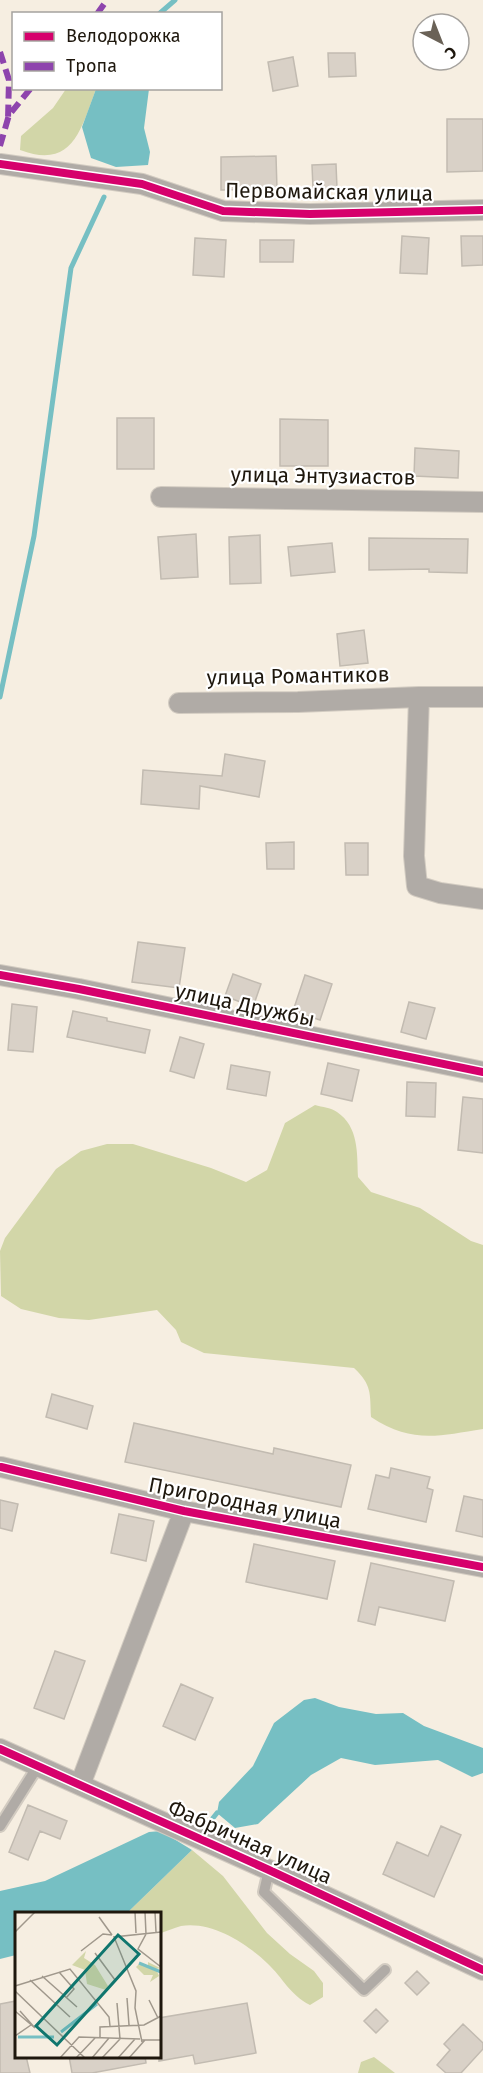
<svg xmlns="http://www.w3.org/2000/svg" width="483" height="2073" font-family="'Fira Sans',sans-serif">
<style>
.forest{fill:#d2d6a8}
.water{fill:#76bfc3}
.lines{fill:none;stroke-linecap:round;stroke-linejoin:round}
.stream{stroke:#76bfc3;stroke-width:5}
.building{fill:#d9d1c7;stroke:#c2bbb1;stroke-width:1.5}
.lane-casing{stroke:#d2cbc1;stroke-width:14}
.street-casing{stroke:#d2cbc1;stroke-width:22}
.lane{stroke:#b0aba6;stroke-width:10}
.street{stroke:#b0aba6;stroke-width:20}
.quiet{stroke:#8e44ad;stroke-width:6;stroke-dasharray:12 6;stroke-linecap:butt}
.cycleway-casing{stroke:#fff;stroke-width:11}
.cycleway{stroke:#d6006c;stroke-width:8}
.labels{text-anchor:middle;stroke-width:4.5;stroke-linejoin:round;paint-order:stroke}
.street-label{font-size:21px;fill:#1e170d;stroke:#fff}
.inset-river{fill:none;stroke:#76bfc3;stroke-width:3}
.inset-road{fill:none;stroke:#a0988c;stroke-width:1.5}
.view{fill:#0f766e;fill-opacity:0.15;stroke:#0f766e;stroke-width:3}
.inset-edge{fill:none;stroke:#1e170d;stroke-width:3}
</style>
<rect width="100%" height="100%" fill="#f6eee1"/>
<path class="forest" d="M66 89H96C81 129 73 170 20 150L21 136 53 108Z
M315 1105C322 1107 332 1108 337 1112 359 1127 357 1153 358 1177L371 1192 420 1208 471 1241 483 1245V1429C438 1436 412 1444 371 1417 370 1393 372 1385 354 1368L204 1353 181 1342 176 1330 157 1310 89 1320 59 1318 21 1309 1 1296 0 1251 5 1238 56 1169 81 1151 107 1144H133L211 1168 246 1182 267 1170 285 1123Z
M192 1850 223 1876 267 1933 290 1954 314 1971 323 1983V1997L310 2005C289 1994 284 1979 267 1963 246 1943 212 1921 181 1926 174 1928 166 1931 159 1934V1914H126Z
M374 2057 395 2073H358L361 2062Z"/>
<path class="water" d="M149 89 144 128 150 152 148 165 116 167 91 158 82 127 96 89Z
M315 1698 339 1707 376 1714 403 1713 424 1726 483 1748V1773L472 1777 438 1760 375 1765 341 1758 311 1775 258 1824 235 1828 217 1813 219 1802 253 1766 274 1723 304 1700Z
M161 1831 192 1850 126 1914H16V1955L0 1959V1891L45 1881 149 1832Z"/>
<g class="lines">
<path class="stream" d="M159 14 175 0
M0 697 34 536 71 268 104 197
M209 1823 217 1813"/>
</g>
<path class="building" d="M328 53H355L356 76 329 77Z
M293 57 298 86 273 91 268 62Z
M447 119H483V171L447 172Z
M276 156 277 189 221 190V157Z
M336 164 337 188 313 189 312 165Z
M402 236 429 238 427 274 400 273Z
M461 236H483V265L462 266Z
M195 238 226 240 224 277 193 275Z
M260 240H294L293 262H260Z
M117 418H154V469H117Z
M280 419 328 420V466H280Z
M415 448 459 451 458 478 414 476Z
M196 534 198 577 161 579 158 537Z
M260 535 261 583 230 584 229 537Z
M369 538 468 539 467 573 429 572V569L369 570Z
M332 543 335 572 291 576 288 547Z
M364 630 368 663 340 666 337 634Z
M225 754 265 761 259 797 200 786 199 809 141 804 143 770 222 776Z
M294 842V869H267L266 843Z
M345 843H368V875H346Z
M138 942 185 948 179 988 132 982Z
M233 974 261 984 253 1007 225 996Z
M305 975 332 984 320 1020 293 1011Z
M409 1002 435 1008 426 1039 401 1032Z
M12 1004 37 1007 33 1052 8 1050Z
M73 1011 107 1018V1021L150 1030 145 1053 67 1037Z
M180 1037 204 1044 194 1078 170 1071Z
M328 1063 359 1070 352 1101 321 1094Z
M231 1065 270 1072 266 1096 227 1089Z
M407 1082 436 1083 435 1117 406 1116Z
M463 1097 483 1099V1153L458 1150Z
M52 1394 93 1406 87 1429 46 1417Z
M134 1423 273 1454 274 1448 351 1465 341 1507 125 1462Z
M391 1468 430 1477 427 1488 433 1490 426 1522 368 1509 376 1475 389 1478Z
M464 1496 483 1500V1537L456 1531Z
M0 1500 18 1504 12 1531 0 1528Z
M119 1514 154 1521 146 1561 111 1553Z
M254 1544 335 1561 327 1599 246 1582Z
M371 1563 454 1581 445 1621 379 1607 375 1625 358 1621Z
M55 1651 85 1661 64 1719 34 1708Z
M181 1684 213 1698 195 1740 163 1726Z
M28 1805 67 1821 60 1839 40 1831 28 1860 9 1852Z
M441 1826 461 1835 434 1897 383 1874 397 1842 428 1856Z
M417 1971 429 1983 417 1995 405 1983Z
M16 2001V2056H26L30 2073H0V2004Z
M247 2003 256 2053 195 2064 193 2055 159 2061V2018Z
M376 2009 388 2021 376 2033 364 2021Z
M463 2024 483 2043V2049L461 2073H446L437 2065 450 2050 444 2044Z
M69 2056H145L146 2063 92 2073H72Z"/>
<g class="lines">
<defs>
<path id="lane" d="M0 1826 38 1766
M269 1870 264 1892 364 1990 385 1970"/>
<path id="street" d="M0 164 142 184 223 211 310 214 483 210
M161 497 483 502
M419 697 414 856 417 886 440 893 483 899
M179 703 298 702 419 697H483
M0 975 79 989 483 1072
M1 1467 184 1511 483 1567
M0 1749 269 1870 483 1970
M80 1785 184 1511"/>
</defs>
<use href="#lane" class="lane-casing"/>
<use href="#street" class="street-casing"/>
<use href="#lane" class="lane"/>
<use href="#street" class="street"/>
<path class="quiet" d="M97 14 107 0
M0 52 9 80 8 119
M0 146 9 115 31 88"/>
<defs>
<path id="cycleway" d="M0 164 142 184 223 211 310 214 483 210
M0 975 79 989 483 1072
M1 1467 184 1511 483 1567
M0 1749 269 1870 483 1970"/>
</defs>
<use href="#cycleway" class="cycleway-casing"/>
<use href="#cycleway" class="cycleway"/>
</g>
<g class="labels">
<g class="street-label">
<text transform="translate(329 192) rotate(1)" y="7">Первомайская улица</text>
<text transform="translate(323 476) rotate(1)" y="7">улица Энтузиастов</text>
<text transform="translate(298 676) rotate(-1)" y="7">улица Романтиков</text>
<text transform="translate(245 1005) rotate(12)" y="7">улица Дружбы</text>
<text transform="translate(245 1503) rotate(11)" y="7">Пригородная улица</text>
<text transform="translate(250 1842) rotate(24)" y="7">Фабричная улица</text>
</g>
</g>
<g transform="translate(15 1912)">
<rect width="146" height="146" fill="#f6eee1"/>
<path d="M71 39 69 46 80 53 93 74 91 78 72 72 70 58 57 53ZM133 50 145 56 141 57 144 64 135 70 138 63H129L121 55 124 52 133 55Z" fill="#d2d6a8"/>
<path class="inset-river" d="M124 51 146 60M46 120 82 92M3 125H39"/>
<path class="inset-road" d="M120 0 121 21M130 0 131 22 123 37 146 55M140 0 141 20M84 5 97 23M0 20 20 0M66 39 88 22 97 23M80 41 100 68M44 60 59 77 51 86M27 64 62 95M15 68 55 105M0 74 55 57 94 105 95 114M0 79 70 146M112 86 114 113M134 88 143 106M0 99 20 116 5 99M0 124 16 113M85 126V115L129 113 146 104M127 128H146M127 130 120 96 121 79 99 25 146 20M45 146 64 125 125 127M61 146 80 126M77 146 94 126M87 146 105 127 102 91M103 146 120 127M114 146 130 128"/>
<path class="view" d="M103 23 124 42 42 133 21 114Z"/>
<rect width="146" height="146" class="inset-edge"/>
</g>
<rect x="12" y="12" width="210" height="78" fill="#ffffff" stroke="#a5a29e" stroke-width="1.5"/>
<rect x="24" y="32" width="30" height="9" fill="#d6006c" stroke="#a5a29e" stroke-width="1.5"/>
<text x="66" y="42" font-size="18" fill="#1e170d">Велодорожка</text>
<rect x="24" y="62" width="30" height="9" fill="#8e44ad" stroke="#a5a29e" stroke-width="1.5"/>
<text x="66" y="72" font-size="18" fill="#1e170d">Тропа</text>
<g transform="translate(441 42) rotate(138)"><circle r="28" fill="#ffffff" stroke="#a5a29e" stroke-width="1.5"/>
<path d="M0-4.5L10 22L0 15L-10 22Z" fill="#6a6257"/>
<text y="-9" font-size="16" font-weight="bold" text-anchor="middle" fill="#1e170d">С</text>
</g>
</svg>
